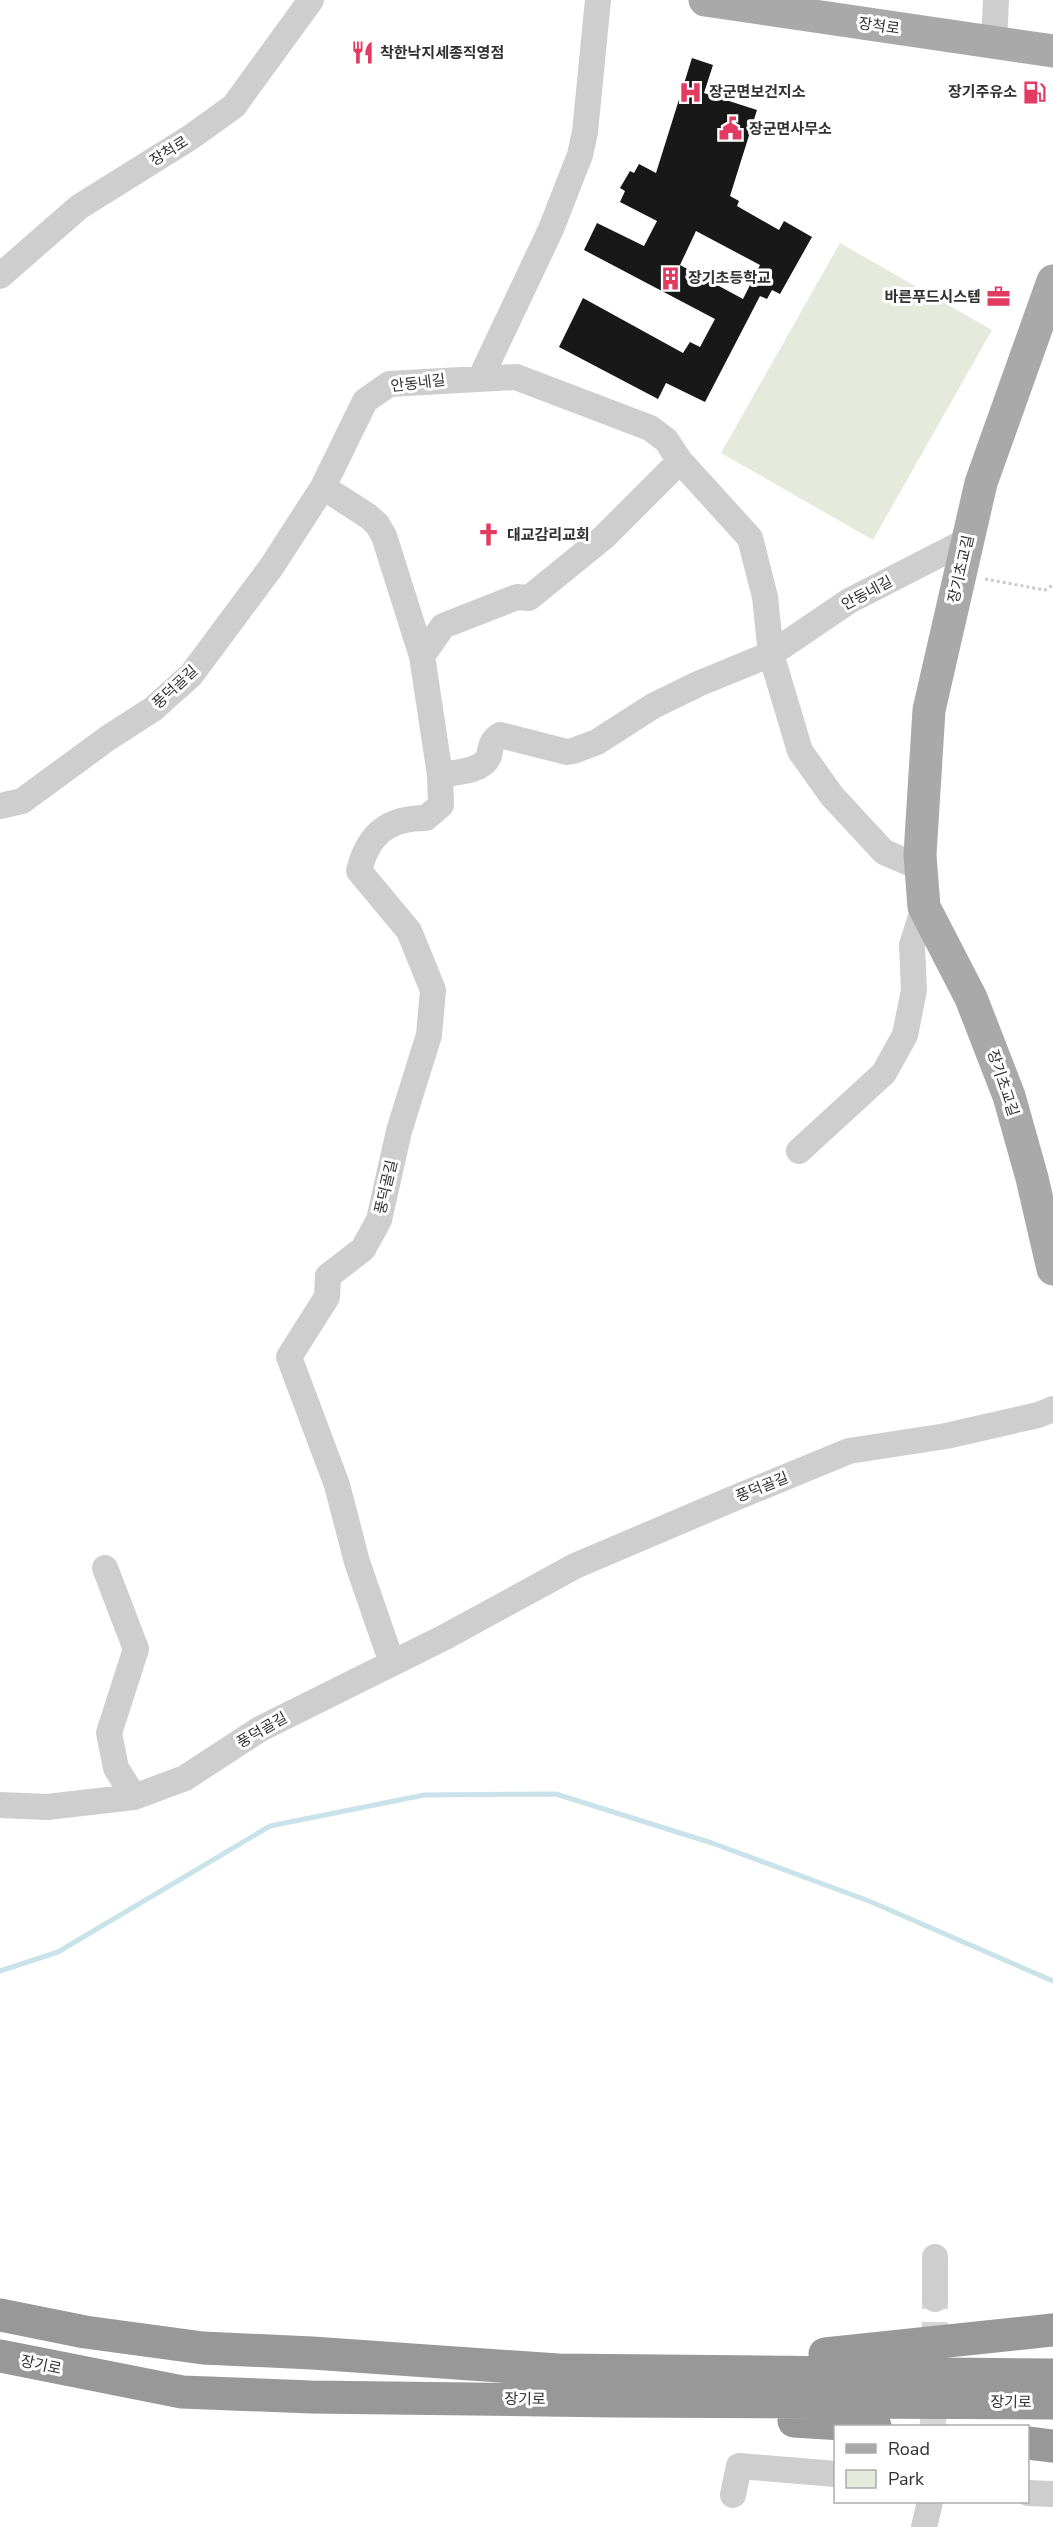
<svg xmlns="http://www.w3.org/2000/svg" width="1053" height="2527" font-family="'Nunito Sans','Noto Sans KR',sans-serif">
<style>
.green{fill:#e6eadd}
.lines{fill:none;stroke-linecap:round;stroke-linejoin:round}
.stream{stroke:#cae3ea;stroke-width:5}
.building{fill:#181818;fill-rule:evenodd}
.minor-tunnel{stroke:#d6d6d6;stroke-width:26;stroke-dasharray:26 13;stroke-linecap:butt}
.path{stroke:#cbcbcb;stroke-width:3;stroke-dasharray:3 3;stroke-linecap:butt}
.minor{stroke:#cecece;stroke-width:26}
.major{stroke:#a9a9a9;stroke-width:33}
.highway{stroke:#989898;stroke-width:33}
.labels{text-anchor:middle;stroke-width:6;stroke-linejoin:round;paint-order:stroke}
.street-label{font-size:15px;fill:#313131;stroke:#fff}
.poi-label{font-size:15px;font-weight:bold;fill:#313131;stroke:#fff;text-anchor:start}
</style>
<rect width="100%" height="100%" fill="#fff"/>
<path class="green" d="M840 243 992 330 873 540 721 453Z"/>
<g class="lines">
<path class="stream" d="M0 1971 58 1952 270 1826 424 1795 556 1794 712 1843 869 1901 1053 1981"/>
</g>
<path class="building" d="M692 58 713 65 704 93 757 110 730 196 739 201 737 206 779 230 784 221 812 237 780 294 772 290 767 299 760 296 705 402 666 383 658 399 559 347 583 298 683 353 690 342 700 347 715 319 584 250 597 223 644 246 657 221 620 202 625 191 620 188 630 171 634 173 639 164 656 173ZM696 231 760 265 743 299 680 265Z"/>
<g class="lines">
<path class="minor-tunnel" d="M933 2426 935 2299"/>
<path class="path" d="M985 579 1045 590 1053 585"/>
<path class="minor" d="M994 42 996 0
M0 276 79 207 191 137 234 106 311 0
M481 377 551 229 580 155 585 132 598 0
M680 461 604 537 529 598 517 597 443 626 422 656 384 536 377 524 368 516 323 487 365 401 389 384 516 377 650 428 666 440 680 461 750 538 765 597 771 654 849 601 968 540
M422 656 440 775C455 772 483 772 489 756 491 746 491 741 500 735L567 752 573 751 597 742 653 706 698 684 771 654 800 751 832 796 884 852 921 868
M0 806 22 801 108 738 153 709 191 675 272 566 323 487
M799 1151 884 1073 905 1035 914 990 912 945 924 907
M105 1568 136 1649 109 1733 116 1768 134 1797
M392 1663 357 1562 337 1485 289 1357 327 1297 328 1276 363 1249 379 1220 399 1131 429 1035 433 990 409 931 359 871C368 834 388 818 426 818L441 805 440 775
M0 1805 47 1807 134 1797 185 1778 260 1729 445 1637 575 1566 730 1500 849 1451 946 1436 1038 1415 1053 1409
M935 2299V2257
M1028 2493 1053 2494
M733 2495 739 2466 836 2474
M924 2527 930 2502"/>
<path class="major" d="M705 0 1053 51
M1053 281 981 483 929 710 920 855 924 907 971 998 1009 1096 1032 1178 1053 1269"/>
<path class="highway" d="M0 2315 85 2332 203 2348 312 2353 558 2370 1053 2375
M825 2354 1053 2330
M0 2356 182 2392 311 2397 616 2401 1053 2403
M794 2421 875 2426
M1028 2443 1053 2446"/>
</g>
<defs>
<symbol id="restaurant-bare" viewBox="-9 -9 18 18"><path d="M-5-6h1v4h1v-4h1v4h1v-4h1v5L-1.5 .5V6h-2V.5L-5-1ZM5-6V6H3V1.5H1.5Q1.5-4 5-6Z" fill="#e23a61" stroke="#fff" stroke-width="2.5" paint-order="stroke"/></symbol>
<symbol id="hospital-bare" viewBox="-9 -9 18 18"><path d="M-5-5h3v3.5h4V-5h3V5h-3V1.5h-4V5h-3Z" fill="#e23a61" stroke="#fff" stroke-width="2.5" paint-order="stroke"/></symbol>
<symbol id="fuel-bare" viewBox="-9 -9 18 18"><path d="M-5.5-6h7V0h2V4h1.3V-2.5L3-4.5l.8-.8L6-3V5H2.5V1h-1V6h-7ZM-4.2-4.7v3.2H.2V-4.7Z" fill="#e23a61" stroke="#fff" stroke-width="2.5" paint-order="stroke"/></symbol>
<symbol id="civic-bare" viewBox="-9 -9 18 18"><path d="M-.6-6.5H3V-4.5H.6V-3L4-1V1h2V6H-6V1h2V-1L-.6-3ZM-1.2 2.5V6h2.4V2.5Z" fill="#e23a61" stroke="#fff" stroke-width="2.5" paint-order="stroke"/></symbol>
<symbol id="building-bare" viewBox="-9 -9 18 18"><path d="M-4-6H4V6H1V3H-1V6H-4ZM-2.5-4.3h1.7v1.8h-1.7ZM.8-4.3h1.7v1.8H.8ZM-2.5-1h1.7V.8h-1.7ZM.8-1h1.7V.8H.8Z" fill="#e23a61" stroke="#fff" stroke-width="2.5" paint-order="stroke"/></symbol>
<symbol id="office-bare" viewBox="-9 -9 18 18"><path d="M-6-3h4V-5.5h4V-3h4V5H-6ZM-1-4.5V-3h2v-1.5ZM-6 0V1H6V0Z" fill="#e23a61" stroke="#fff" stroke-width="2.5" paint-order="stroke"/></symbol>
<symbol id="church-bare" viewBox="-9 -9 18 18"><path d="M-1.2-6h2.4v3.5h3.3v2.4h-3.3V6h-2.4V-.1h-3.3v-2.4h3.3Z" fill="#e23a61" stroke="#fff" stroke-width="2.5" paint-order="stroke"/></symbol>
</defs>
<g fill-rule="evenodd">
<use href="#restaurant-bare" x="346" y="36" width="33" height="33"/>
<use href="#hospital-bare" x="674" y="76" width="33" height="33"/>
<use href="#fuel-bare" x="1018" y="76" width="33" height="33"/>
<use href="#civic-bare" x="714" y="112" width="33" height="33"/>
<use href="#building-bare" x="654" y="262" width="33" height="33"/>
<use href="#office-bare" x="982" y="280" width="33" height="33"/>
<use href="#church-bare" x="472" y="518" width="33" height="33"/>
</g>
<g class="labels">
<g class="street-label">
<text transform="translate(879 26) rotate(8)" y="5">장척로</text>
<text transform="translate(169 151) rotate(-32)" y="5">장척로</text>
<text transform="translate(418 383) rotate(-7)" y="5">안동네길</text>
<text transform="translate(961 569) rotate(-77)" y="5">장기초교길</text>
<text transform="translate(867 593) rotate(-28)" y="5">안동네길</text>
<text transform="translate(175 687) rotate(-43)" y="5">풍덕골길</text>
<text transform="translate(1003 1083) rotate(72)" y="5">장기초교길</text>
<text transform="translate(386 1187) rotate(-77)" y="5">풍덕골길</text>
<text transform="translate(762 1487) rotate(-22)" y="5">풍덕골길</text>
<text transform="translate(262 1730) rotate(-30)" y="5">풍덕골길</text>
<text transform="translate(41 2365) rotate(12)" y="5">장기로</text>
<text transform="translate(525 2399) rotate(1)" y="5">장기로</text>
<text transform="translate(1011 2402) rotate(1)" y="5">장기로</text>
</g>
<g class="poi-label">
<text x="380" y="58">착한낙지세종직영점</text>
<text x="709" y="97">장군면보건지소</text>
<text x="1017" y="97" text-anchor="end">장기주유소</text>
<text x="749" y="134">장군면사무소</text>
<text x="688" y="283">장기초등학교</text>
<text x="981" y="302" text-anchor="end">바른푸드시스템</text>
<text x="507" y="540">대교감리교회</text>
</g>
</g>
<rect x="834" y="2425" width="195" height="78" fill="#ffffff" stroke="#adadad" stroke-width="1.5"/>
<rect x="846" y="2444" width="30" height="9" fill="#a9a9a9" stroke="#adadad" stroke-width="1.5"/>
<text x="888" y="2455" font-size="18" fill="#313131">Road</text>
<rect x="846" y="2470" width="30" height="18" fill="#e6eadd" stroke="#adadad" stroke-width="1.5"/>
<text x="888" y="2485" font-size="18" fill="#313131">Park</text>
</svg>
